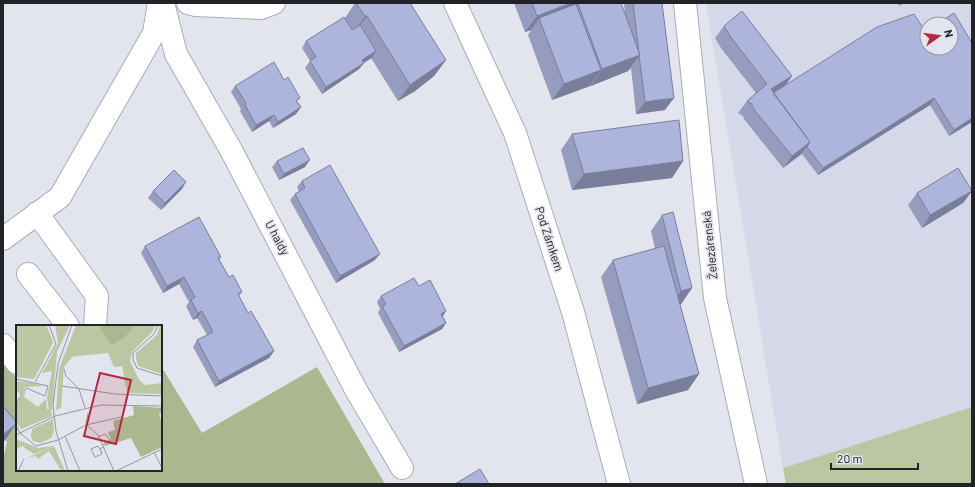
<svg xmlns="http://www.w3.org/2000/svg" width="975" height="487" font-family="Barlow,sans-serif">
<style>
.built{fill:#d4d8e8;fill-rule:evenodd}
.green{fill:#bbc6a3}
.forest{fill:#aab78f}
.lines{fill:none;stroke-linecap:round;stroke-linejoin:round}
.minor-casing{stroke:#abadb5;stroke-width:24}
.minor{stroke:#fff;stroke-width:22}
.wall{fill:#959cbe}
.shaded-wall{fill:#797f9b}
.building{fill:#adb5dd;stroke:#797f9b}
.labels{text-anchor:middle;stroke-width:3.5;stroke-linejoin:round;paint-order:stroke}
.street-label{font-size:12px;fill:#222326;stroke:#e3e5ee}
.inset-road{fill:none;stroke:#96979e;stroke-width:1}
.view{fill:#b8273f;fill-opacity:0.15;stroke:#b8273f;stroke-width:2}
.inset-edge{fill:none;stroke:#222326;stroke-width:2}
</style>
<rect width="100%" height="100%" fill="#e3e5ee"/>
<path class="built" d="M706 3H972V407L783 468ZM927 24H951V48H927Z"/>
<path class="green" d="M972 407V484H786L783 468Z"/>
<path class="forest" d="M3 360 17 379V470H161V366L202 433 317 367 385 484H3V460L7 442 3 437Z"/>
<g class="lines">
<defs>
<path id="minor" d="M163 3 176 54 231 150 356 390 402 468
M188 3 196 5 261 8 274 3
M455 3 515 133 573 312 619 484
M685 3 715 298 756 484
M37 213 97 296 95 326
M3 239 60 197 154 33 159 3
M28 274 68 326
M3 345 17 363"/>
</defs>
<use href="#minor" class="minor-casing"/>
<use href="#minor" class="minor"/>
</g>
<path class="wall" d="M355 3H410L446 60 434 76 415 91 398 101 371 58 364 63 359 69 322 94 305 68 310 61 302 48 306 41 345 18Z
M514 3H621L625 15 624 3H662L665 110 636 114 631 68 628 71 591 86V85L590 86 552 100 528 35 531 30 525 32Z
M897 3H904L899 6Z
M724 26 792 76 786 85 925 31 972 43V122L949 136 930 105 818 175 802 154 783 168 744 119 743 116 738 113 747 101 756 93 721 48 715 38Z
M235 86 298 102 301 107 296 114 273 128 269 121 252 132 240 111 241 109 231 92Z
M572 134 683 161 672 178 572 190 561 150Z
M277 161 305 167 279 180 272 167Z
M302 181 375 260 336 283 290 200 295 194 299 191 297 187Z
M182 189 161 210 148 198 153 191Z
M972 191 963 203 922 228 908 205 917 193Z
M662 215 692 288 681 304 680 305 699 374 688 390 637 404 601 277 613 260 655 249 651 231Z
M145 246 221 257 219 260 229 277 242 292 239 296 248 313 274 351 269 358 215 387 193 347 197 340 207 335 197 318 193 320 186 306 189 302 179 284 163 293 141 253Z
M419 286 446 311 443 316 446 323 442 329 399 352 378 313 380 309 377 302 381 296Z"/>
<path class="shaded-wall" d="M571 3H588L578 4 570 16 539 18 531 30 525 32 537 16Z
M365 16H367L355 32 354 33Z
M376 51 372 58 358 66 362 60Z
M640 55 628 71 591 86 602 69Z
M446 60 434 76 415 91 398 101 410 85Z
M364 63 359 69 322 94 326 87Z
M601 70 590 86 552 100 564 84Z
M792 76 783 88 769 97 771 89Z
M674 98 665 110 636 114 645 102Z
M934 98 930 105 818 175 823 168Z
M301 107 296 114 273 128 278 122Z
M274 115 269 121 252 132 256 125Z
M972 118V122L949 136 954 130Z
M810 142 801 154 783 168 792 156Z
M310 160 305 167 279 180 284 174Z
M683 161 672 178 572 190 584 174Z
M186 182 182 189 161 210 165 203Z
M972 191 963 203 922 228 930 215Z
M380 254 375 260 336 283 340 276Z
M184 277 179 284 163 293 167 286Z
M692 288 681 304 670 307 681 291Z
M202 311 197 318 193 320 198 313Z
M446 311 442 317 441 314Z
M446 323 442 329 399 352 404 346Z
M274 351 269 358 215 387 219 381Z
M699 374 688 390 637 404 648 388Z
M17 423 3 443V435Z"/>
<path class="building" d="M356 3H410L446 60 426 74 410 85 367 16H365Z
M532 3H571L537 16Z
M580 3H621L640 55 602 69 578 4Z
M633 3H662L674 98 645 102 639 55H640L639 53Z
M576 4 601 70 564 84 539 18Z
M742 11 792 76 771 89 810 142 792 156 752 107V104L747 101 767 84 730 36 724 26Z
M954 13 972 43V118L954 130 934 98 823 168 807 147 810 142 773 93 877 27 914 14 925 31 927 30V48H951V24H937Z
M344 17 352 30 360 25 376 51 362 60 364 63 326 87 310 61 316 57 306 41Z
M274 62 284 80 288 77 300 98 296 101 301 107 278 122 274 115 256 125 245 105 246 103 235 86Z
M679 120 683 161 584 174 572 134Z
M303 148 310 160 284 174 277 161Z
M330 165 380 254 340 276 295 194 305 188 302 181Z
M958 168 972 191 930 215 917 193Z
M174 170 186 182 165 203 153 191Z
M673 212 692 288 681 291 662 215Z
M199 217 221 257 218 258 229 277 233 275 242 292 238 294 248 313 251 311 274 351 219 381 197 340 213 332 202 311 198 313 191 300 195 297 184 277 167 286 145 246Z
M664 246 699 374 648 388 613 260Z
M414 278 419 286 430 280 446 311 441 314 446 323 404 346 382 306 386 304 381 296Z
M3 406 17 423 3 435Z
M480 469 489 484H455Z"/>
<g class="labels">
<g class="street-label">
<text transform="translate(277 238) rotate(62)" y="4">U haldy</text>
<text transform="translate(549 239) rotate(72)" y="4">Pod Zámkem</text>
<text transform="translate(710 245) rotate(-96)" y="4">Železárenská</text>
</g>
</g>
<g transform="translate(16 325)">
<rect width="146" height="146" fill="#e3e5ee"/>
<path d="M0 0H30L36 14 37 18 18 54 0 52ZM39 0H54L41 27 36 85 33 86 31 72 36 46 26 48 36 30V44V29L42 18ZM60 0H82L95 21 109 12 120 0H139L137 6 116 27 114 36 123 55 129 60 146 58V69L111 68 106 41 98 42 92 28 61 31 56 32 48 42 45 83 40 85 43 44ZM144 0H146V49L122 41 120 33V28L141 10ZM0 56 16 58 27 61 9 62 5 70 0 65ZM10 65 8 72 22 82 30 74 31 84 35 86 36 91 6 104 0 98V79ZM37 94 38 106 35 113 25 118 17 116 15 112 16 104ZM0 114 22 123 38 121 18 129 6 121 0 125ZM38 121 49 146 44 144 33 126 22 134 20 131 11 133Z" fill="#bbc6a3"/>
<path d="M82 0H120L109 12 95 21ZM117 81 146 83V88H143L146 99V122L125 132 115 113 89 121 88 118 95 115 92 107 99 105 97 96 118 90Z" fill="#aab78f"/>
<path class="inset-road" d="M142 0 138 9 117 28V35L121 43 146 51M48 44 50 51 63 64 69 83M0 54 32 61 29 71 10 63 0 78M19 57 40 19 33 0M46 61 99 69 146 71M0 100 4 108 39 91 85 80 146 81M70 100 72 88M72 101 82 110 98 146M0 110 4 108 20 121 42 115M49 111 64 146M82 112 89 109 94 115 86 120M42 115 70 100 105 92M84 124 86 129 79 132 75 124 82 121 84 124 87 122M138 127 146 143M2 146 8 134M52 146 40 106 37 80 42 39 56 0M100 146 146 124"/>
<path class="view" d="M84 48 115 55 100 119 68 111Z"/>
<rect width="146" height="146" class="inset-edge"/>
</g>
<rect width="975" height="487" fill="none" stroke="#222326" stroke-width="8"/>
<g transform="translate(939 36) rotate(76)"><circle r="19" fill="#e3e5ee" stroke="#96979e"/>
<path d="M0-3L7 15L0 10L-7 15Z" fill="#b8273f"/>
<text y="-6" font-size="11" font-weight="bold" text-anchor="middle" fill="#222326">N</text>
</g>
<path d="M831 463v6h87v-6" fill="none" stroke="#222326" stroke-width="2"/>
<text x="837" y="463" font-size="12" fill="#222326" stroke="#e3e5ee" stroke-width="3" paint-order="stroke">20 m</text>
</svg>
